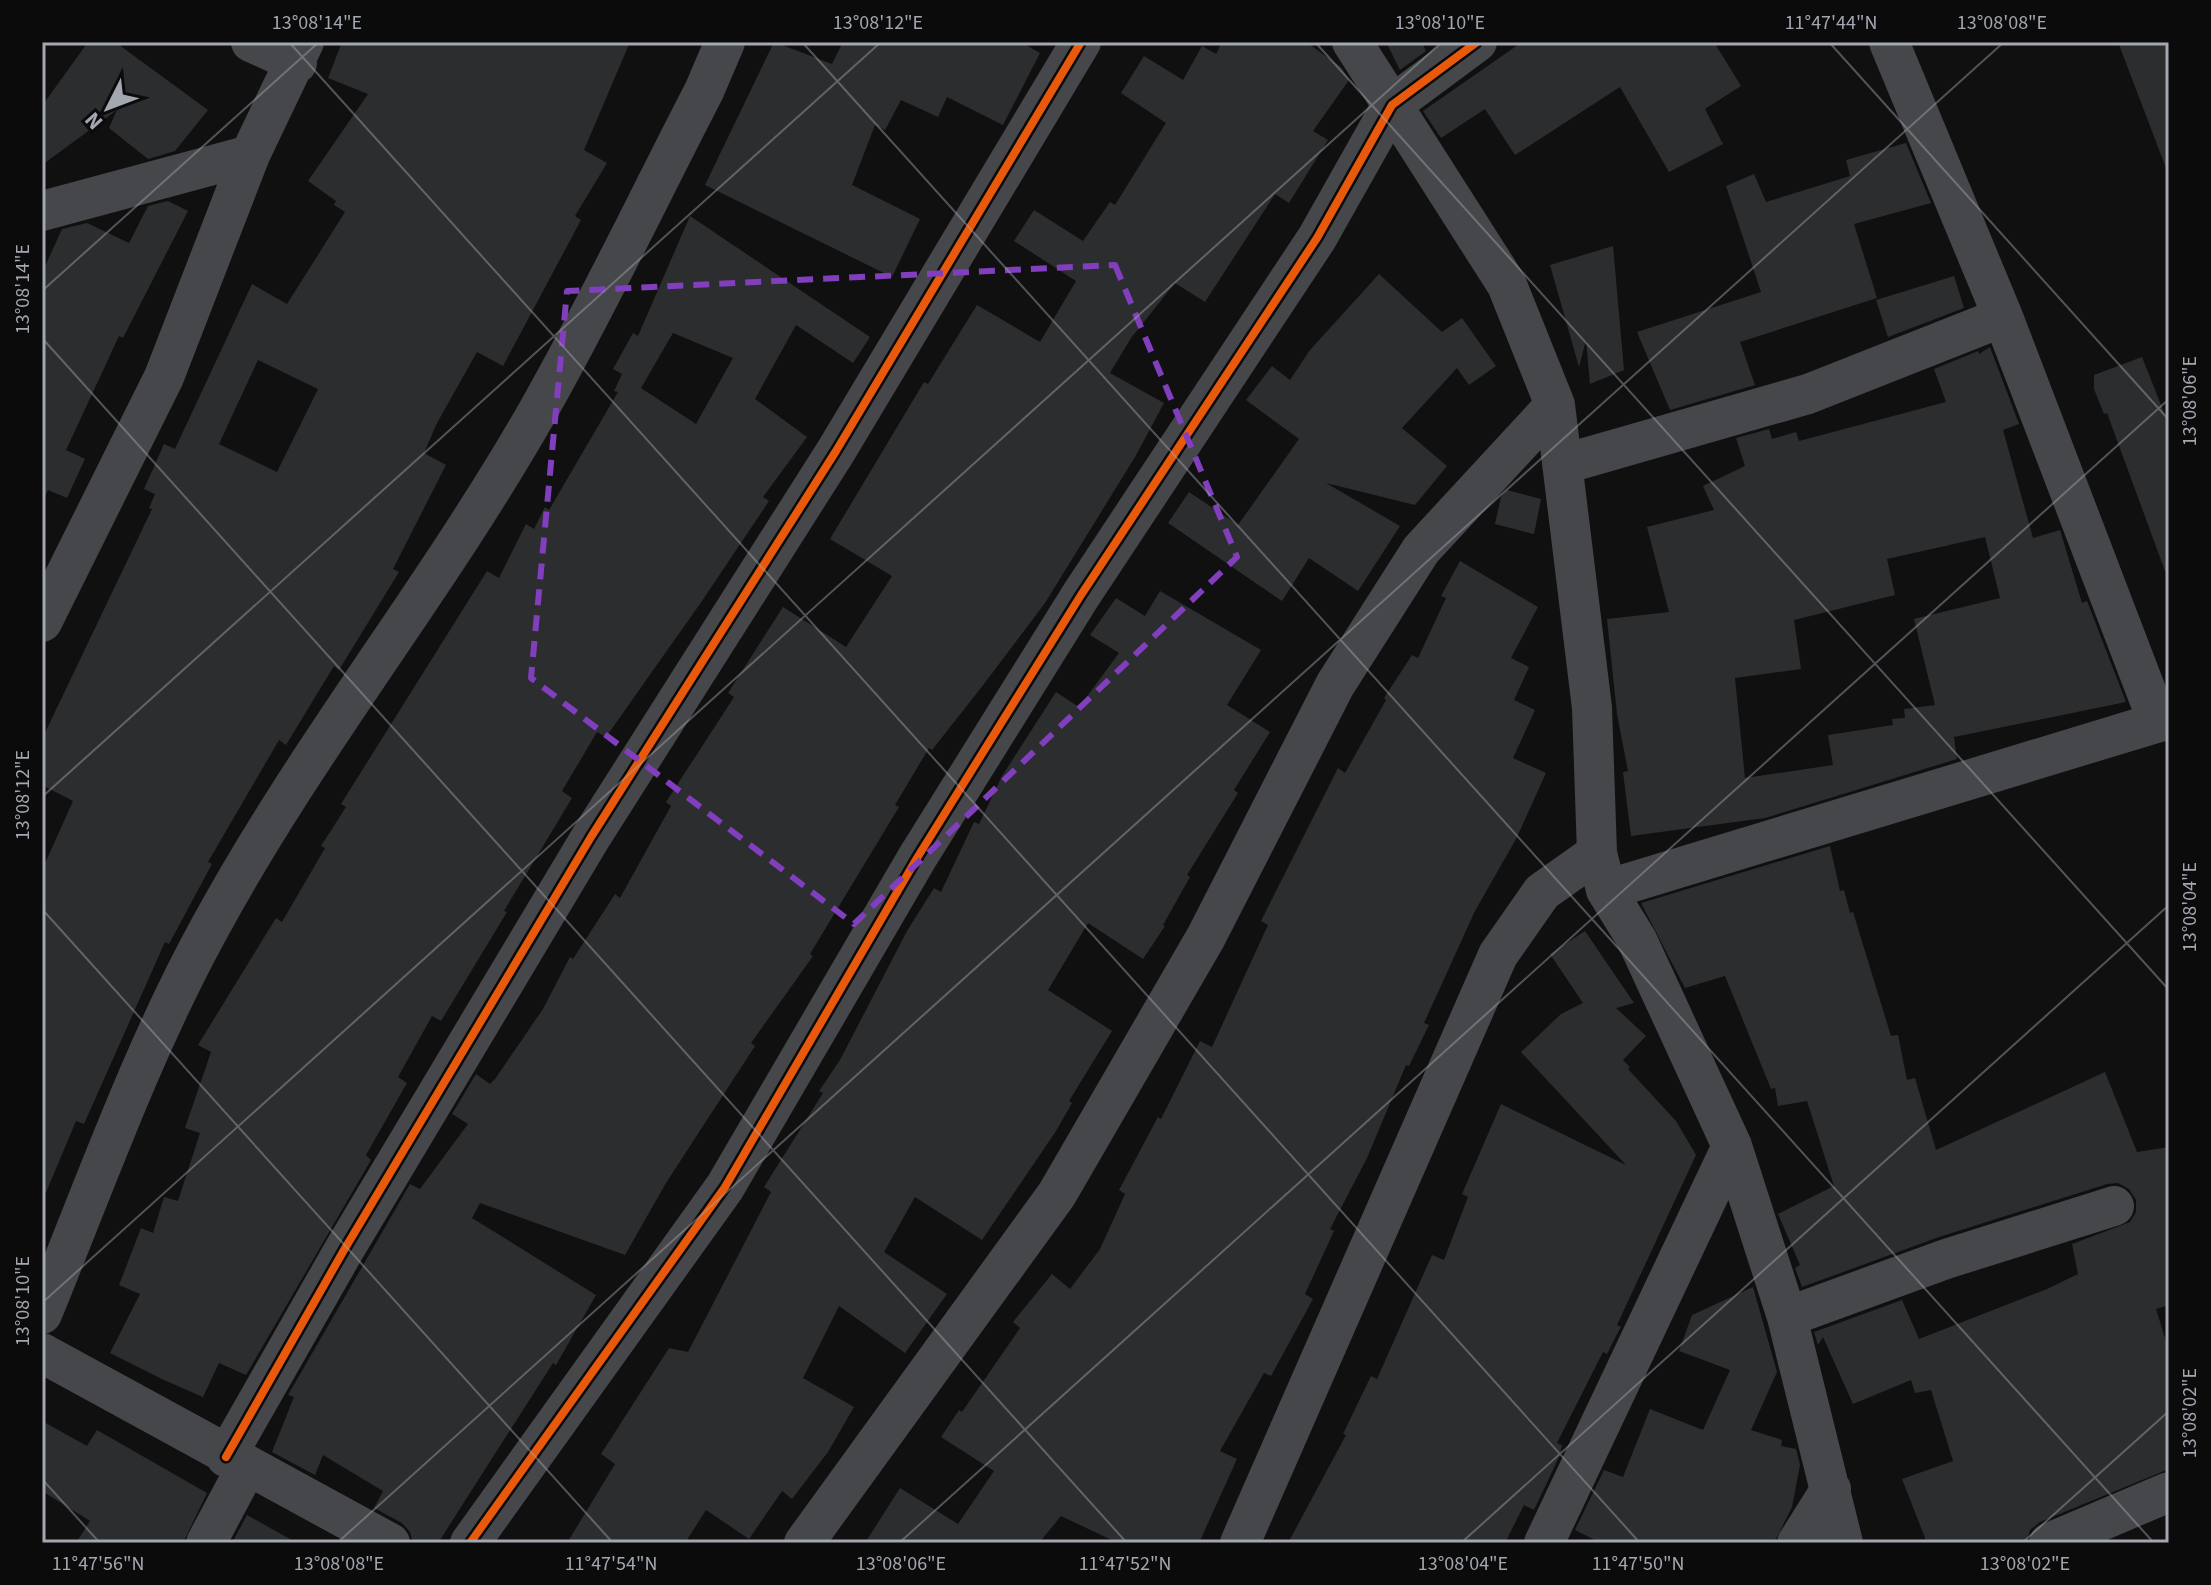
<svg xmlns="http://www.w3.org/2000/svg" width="2211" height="1585" font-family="'Source Sans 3',sans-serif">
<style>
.building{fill:#2c2d2e;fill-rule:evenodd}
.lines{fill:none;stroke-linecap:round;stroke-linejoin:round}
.minor{stroke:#46474a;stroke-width:40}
.cycleway-casing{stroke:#0b0b0c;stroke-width:13}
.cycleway{stroke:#e8590c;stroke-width:8}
.marked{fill:none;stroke:#813ebd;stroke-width:6;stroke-dasharray:16 10;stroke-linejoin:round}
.ticks{fill:none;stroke:#a3a7b0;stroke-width:2;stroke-opacity:0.45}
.neatline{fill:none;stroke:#a3a7b0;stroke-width:3}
.ticks-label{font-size:20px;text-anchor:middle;fill:#a3a7b0}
</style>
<rect width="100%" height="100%" fill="#101011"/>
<path class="building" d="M88 42H115L208 110 175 151 148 159 109 128 117 110 42 165V106Z
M342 42H630L584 150 607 163 575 216 581 220 503 366 477 352 437 423 424 453 446 465 393 569 399 572 339 670 334 666 286 745 279 740 208 862 212 864 169 944 165 942 84 1124 76 1121 42 1202V870L73 801 42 785V739L152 509 149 508 155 494 144 489 164 444 175 449 252 284 287 304 345 212 334 205 336 201 308 181 368 94 328 78ZM258 360 318 389 277 472 219 444Z
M774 42 832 64 843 42H1021L1040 53 1003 125 947 97 938 117 901 100 885 130 875 125 852 185 920 219 892 277 705 185Z
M1222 42H1306L1341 67 1349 80 1313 131 1328 140 1289 203 1275 194 1205 302 1175 283 1131 338 1110 373 1164 403 1135 457 1045 603 984 684 932 750 929 748 895 805 899 807 810 954 813 956 751 1043 755 1046 666 1183 625 1255 480 1203 472 1218 596 1295 556 1365 553 1363 438 1543H413L410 1532 402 1523 374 1508 383 1491 323 1455 315 1475 272 1452 294 1397 288 1395 410 1184 420 1189 468 1124 452 1114 476 1074 490 1084 495 1079 543 1009 570 957 573 959 615 894 620 898 671 806 666 802 734 697 728 693 783 607 846 647 892 576 830 539 924 382 928 384 977 305 1040 342 1076 281 1014 241 1034 210 1083 241 1110 202 1115 205 1166 123 1121 93 1144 56 1183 80 1202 46 1216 54Z
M1386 42H1422L1426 51 1400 70Z
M1522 42H1714L1741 86 1705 109 1723 144 1669 172 1620 87 1515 155 1485 109 1441 138 1423 111Z
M2118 42H2169V167L2166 168Z
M1906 143 1931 203 1854 224 1877 298 1740 342 1755 385 1670 410 1637 332 1761 292 1726 186 1754 174 1766 202 1850 176 1846 160Z
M168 201 188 211 123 338 119 336 66 450 85 459 67 498 48 490 42 502V273L62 229 87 223 129 243 148 206Z
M690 216 870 337 853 363 796 325 755 399 807 437 763 497 769 501 702 601 606 737 597 732 562 791 572 798 504 911 507 912 441 1021 432 1016 398 1077 407 1083 366 1155 371 1160 246 1375 219 1363 203 1397 164 1380 110 1353 140 1294 119 1285 141 1228 153 1233 164 1197 178 1201 200 1133 185 1128 211 1052 198 1045 276 918 282 922 325 848 321 846 346 807 341 804 487 571 499 578 526 524 534 529 545 507 549 510 618 392 614 391 622 374 613 369 633 333 638 336ZM673 333 733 358 696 424 641 388Z
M1613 246 1624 370 1590 384 1586 340 1579 367 1550 265Z
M1379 274 1442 332 1462 318 1496 366 1469 385 1457 368 1402 428 1447 466 1415 505 1326 483 1400 526 1358 591 1309 558 1282 601 1168 523 1189 492 1238 525 1299 439 1246 400 1272 366 1290 380 1310 350Z
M1954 276 1964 308 1888 337 1876 300Z
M1990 347 2019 424 2003 430 2033 538 2060 530 2082 603 2087 601 2126 702 1954 737 1957 759 1765 818 1631 836 1623 772 1628 771 1617 714 1607 619 1669 612 1647 527 1714 510 1703 486 1745 466 1736 438 1769 429 1772 439 1796 432 1799 441 1946 402 1934 369 1978 351 1979 354ZM1985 537 2000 598 1914 619 1935 705 1904 709 1905 718 1892 719 1893 725 1828 735 1833 765 1745 778 1735 678 1801 669 1794 620 1895 595 1887 559Z
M2142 357 2169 425V571H2165L2107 413 2104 414 2094 389V375Z
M1507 490 1541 499 1534 534 1495 524 1501 497Z
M1460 561 1538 607 1511 658 1529 667 1514 700 1535 710 1513 758 1546 773 1516 839 1475 911 1424 1023 1429 1025 1409 1066 1406 1065 1367 1158 1330 1229 1334 1231 1305 1294 1313 1299 1271 1376 1264 1373 1220 1451 1237 1459 1199 1543H1118L1061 1516 1039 1543H865L900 1488 958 1524 994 1471 941 1437 959 1410 962 1412 1020 1328 1013 1322 1052 1274 1070 1289 1100 1249 1125 1194 1119 1190 1158 1117 1161 1119 1200 1041 1212 1047 1268 925 1261 921 1338 768 1345 773 1386 700 1384 698 1412 655 1418 658 1446 598 1441 596Z
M1160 591 1261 650 1227 705 1270 732 1234 790 1238 793 1187 875 1190 877 1163 925 1165 926 1143 959 1088 923 1048 990 1112 1031 1069 1101 1072 1103 1056 1131 982 1240 915 1197 884 1252 947 1294 905 1353 839 1306 803 1378 854 1407 828 1452 792 1499 782 1491 749 1539 706 1510 685 1543H567L615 1464 601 1454 669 1348 688 1352 771 1192 764 1187 823 1093 819 1091 840 1060 907 931 934 888 941 892 974 822 979 824 1002 776 1056 692 1079 707 1119 653 1090 635 1116 598 1145 616Z
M1830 846 1840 891 1844 890 1850 913 1853 912 1891 1036 1898 1035 1907 1080 1915 1078 1936 1150 2105 1072 2137 1152 2169 1147V1305L2156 1309 2169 1351V1469L2040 1522 2030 1530 2026 1543H1927L1902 1479 1953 1461 1931 1390 1915 1393 1911 1380 1853 1404 1823 1337 1818 1345 1814 1332 1902 1300 1919 1339 2047 1289 2078 1274 2072 1244 2130 1222 2136 1212V1200L2129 1189 2118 1183 2107 1184 1939 1237 1802 1287 1795 1268 1800 1265 1778 1214 1834 1186 1807 1101 1778 1106 1775 1088 1771 1089 1725 976 1685 988 1641 903Z
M1585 931 1634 1003 1616 1008 1646 1036 1623 1060 1630 1067 1628 1069 1676 1121 1696 1155 1617 1325 1621 1327 1617 1334 1607 1354 1603 1352 1557 1443 1562 1445 1560 1455 1534 1510 1524 1505 1505 1543H1288L1346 1435 1343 1434 1371 1376 1377 1379 1432 1255 1444 1260 1468 1197 1462 1194 1501 1104 1626 1165 1521 1052 1561 1014 1583 1003 1550 954Z
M1753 1287 1777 1372 1751 1430 1782 1440 1781 1446 1796 1449 1800 1465 1792 1507 1774 1543H1601L1575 1530 1604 1470 1623 1477 1650 1409 1703 1430 1730 1370 1679 1351 1692 1315Z
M42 1421 87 1446 97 1430 207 1493 183 1543H76L90 1521 42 1491Z
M247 1515 297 1543H232Z"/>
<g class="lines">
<path class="minor" d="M251 42 297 63
M1352 42 1507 285 1555 405 1592 708 1597 853 1606 890 1637 940 1732 1146 1787 1317 1843 1543
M1889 42 2003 317 2158 722
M42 211 250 155
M1564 464 1808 394 2003 317
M42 622 164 377 250 155 304 42
M1606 890 2169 719
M42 1314C95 1185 142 1051 209 929 307 748 438 587 539 409 598 305 649 197 704 91L725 42
M1787 1317 1946 1259 2114 1206
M42 1353 390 1543
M226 1457 344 1250 591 837 836 451 1081 42
M206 1543 246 1468
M470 1543 725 1187 917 858 1081 595 1317 238 1392 105 1477 42
M804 1543 1057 1194 1206 937 1335 685 1421 550 1555 405
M1240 1543 1498 955 1542 892 1597 853
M1544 1543 1732 1146
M1797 1543 1831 1489
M2049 1543 2169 1492"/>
<defs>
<path id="cycleway" d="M226 1457 344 1250 591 837 836 451 1081 42
M470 1543 725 1187 917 858 1081 595 1317 238 1392 105 1477 42"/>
</defs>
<use href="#cycleway" class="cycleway-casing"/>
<use href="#cycleway" class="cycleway"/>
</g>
<path class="marked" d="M1115 265 1237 557 854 924 531 678 567 291Z"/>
<path class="ticks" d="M289 42 1640 1543M802 42 2154 1543M1315 42 2169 990M1829 42 2169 420M42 291 319 42M42 338 1127 1543M42 797 881 42M42 909 613 1543M42 1303 1442 42M42 1479 100 1543M337 1543 2004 42M899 1543 2169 399M1461 1543 2169 905M2022 1543 2169 1411"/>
<rect width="2211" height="1585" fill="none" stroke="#0b0b0c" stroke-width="88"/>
<g transform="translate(108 108) rotate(228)" stroke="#0b0b0c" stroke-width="6" paint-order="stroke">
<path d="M0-6L14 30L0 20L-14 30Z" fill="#a3a7b0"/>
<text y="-12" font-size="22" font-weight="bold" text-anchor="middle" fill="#a3a7b0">N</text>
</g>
<rect x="44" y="44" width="2123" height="1497" class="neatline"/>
<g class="ticks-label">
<text x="317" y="29">13°08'14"E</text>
<text x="878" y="29">13°08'12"E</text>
<text x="1440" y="29">13°08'10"E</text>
<text x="1831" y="29">11°47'44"N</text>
<text x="2002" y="29">13°08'08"E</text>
<text transform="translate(22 289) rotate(-90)" y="7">13°08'14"E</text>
<text transform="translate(2189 401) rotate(-90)" y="7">13°08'06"E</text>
<text transform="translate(22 795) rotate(-90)" y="7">13°08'12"E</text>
<text transform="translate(2189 907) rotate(-90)" y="7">13°08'04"E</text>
<text transform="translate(22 1301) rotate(-90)" y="7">13°08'10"E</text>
<text transform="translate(2189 1413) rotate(-90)" y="7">13°08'02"E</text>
<text x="98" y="1570">11°47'56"N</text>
<text x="339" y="1570">13°08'08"E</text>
<text x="611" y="1570">11°47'54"N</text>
<text x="901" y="1570">13°08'06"E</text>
<text x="1125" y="1570">11°47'52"N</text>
<text x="1463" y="1570">13°08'04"E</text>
<text x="1638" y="1570">11°47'50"N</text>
<text x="2025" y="1570">13°08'02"E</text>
</g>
</svg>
